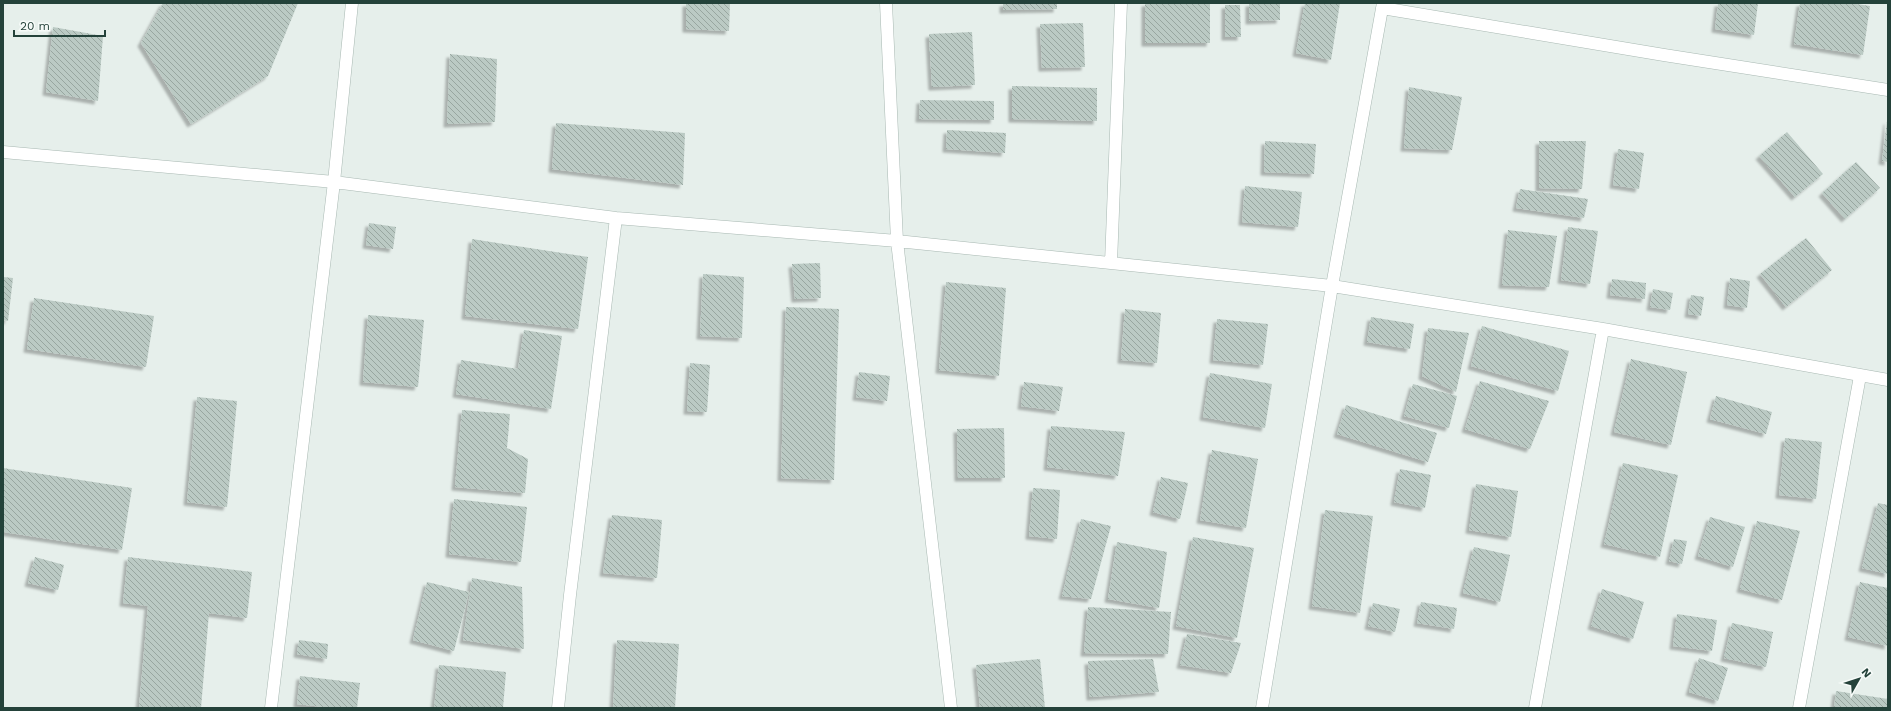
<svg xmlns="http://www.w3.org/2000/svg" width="1891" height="711" font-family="'Work Sans',sans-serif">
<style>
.building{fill:url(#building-back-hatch);filter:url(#shadow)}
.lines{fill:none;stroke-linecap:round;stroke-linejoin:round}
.minor-casing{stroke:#a8b8b2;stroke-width:13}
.minor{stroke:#fff;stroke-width:12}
</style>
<defs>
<pattern id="building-back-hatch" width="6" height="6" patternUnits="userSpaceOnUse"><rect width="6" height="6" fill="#bbcac4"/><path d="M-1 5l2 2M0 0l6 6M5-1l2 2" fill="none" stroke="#98a6a0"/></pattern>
<filter id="shadow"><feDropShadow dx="-3.5" dy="3.5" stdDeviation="1" flood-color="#0004"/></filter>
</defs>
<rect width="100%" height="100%" fill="#e6efeb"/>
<path class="building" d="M163 3H298L268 76 191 124 141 43Z
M686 3H730L729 31 686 29Z
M1003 3H1057V9L1003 10Z
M1145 3H1210V43H1145Z
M1249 3H1280V20L1249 21Z
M1305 3H1340L1331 60 1296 53Z
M1718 3H1758L1754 35 1715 29Z
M1800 3H1850L1870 6 1863 55 1794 44Z
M1225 5H1240L1241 37H1225Z
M1083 23 1085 67 1042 68 1040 24Z
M53 27 103 36 98 101 46 92Z
M972 32 975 85 932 87 929 34Z
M450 54 497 59 495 122 447 124Z
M1012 86 1097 88V121L1012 119Z
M1409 87 1462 97 1452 150 1404 148Z
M920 100 994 101V120L919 119Z
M1887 121H1888V162L1882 161Z
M556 123 685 133 683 185 552 169Z
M947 130 1006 133 1005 153 946 149Z
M1787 132 1823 174 1795 197 1759 156Z
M1265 141 1316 144 1314 174 1264 172Z
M1539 141H1586L1582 189 1539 188Z
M1618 149 1644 153 1639 189 1613 185Z
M1856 162 1880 188 1845 219 1822 193Z
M1245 186 1302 192 1298 227 1242 222Z
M1520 189 1588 199 1584 218 1516 208Z
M369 223 396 227 393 249 366 245Z
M1568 227 1598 231 1590 284 1561 280Z
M1508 230 1557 236 1549 287 1502 285Z
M1806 238 1832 270 1786 307 1760 274Z
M472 239 588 257 578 329 465 316Z
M820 263 821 298 795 299 792 264Z
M703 274 744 277 742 338 700 336Z
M3 277 13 278 8 321 3 320Z
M1730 278 1750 281 1747 308 1727 305Z
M1612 279 1646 283 1645 299 1610 295Z
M946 282 1006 288 999 376 939 370Z
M1653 289 1673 293 1670 310 1650 307Z
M1691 295 1704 297 1701 316 1688 314Z
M34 298 154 316 146 367 27 349Z
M786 307 839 309 834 480 781 478Z
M1125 309 1161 313 1157 363 1121 360Z
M368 315 424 320 418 387 363 382Z
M1371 317 1414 324 1410 349 1367 342Z
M1217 319 1268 324 1263 365 1213 360Z
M1482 326 1569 351 1558 391 1471 366Z
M1428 328 1469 333 1456 392 1422 376Z
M524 330 562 336 551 409 456 394 461 360 518 369Z
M1631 359 1687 372 1671 445 1614 432Z
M690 363 710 365 707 412 687 411Z
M859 372 890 376 887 401 856 397Z
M1210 373 1272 384 1265 428 1203 417Z
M1480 381 1549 401 1530 449 1465 429Z
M1024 382 1063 387 1059 411 1021 406Z
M1413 384 1457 396 1449 428 1404 416Z
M1716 396 1772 412 1766 434 1710 419Z
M197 397 237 401 227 507 187 502Z
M1346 405 1437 433 1428 462 1337 434Z
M462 410 510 414 507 448 528 459 525 493 455 487Z
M1051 426 1125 432 1118 476 1047 467Z
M1004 428 1005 478H958L957 429Z
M1785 438 1822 442 1816 499 1779 495Z
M1212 450 1258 459 1246 528 1200 520Z
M1623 463 1678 475 1660 557 1604 544Z
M3 468 132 488 122 550 3 532Z
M1400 469 1431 475 1425 508 1394 502Z
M1161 477 1188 483 1180 519 1153 512Z
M1476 484 1518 491 1511 537 1469 530Z
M1033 488 1060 490 1057 539 1029 536Z
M454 499 527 507 521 562 449 554Z
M1878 503 1888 505V574L1862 568Z
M1325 510 1373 516 1360 613 1312 606Z
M612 515 662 520 657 578 603 573Z
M1710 517 1745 527 1733 567 1698 556Z
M1081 519 1111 526 1091 599 1062 596Z
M1757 521 1800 531 1782 600 1740 589Z
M1193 537 1254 548 1237 638 1176 626Z
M1674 539 1687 541 1682 564 1669 561Z
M1117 542 1167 552 1159 608 1108 599Z
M1474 547 1510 555 1500 602 1463 593Z
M35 557 64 565 58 590 28 583Z
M128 557 252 572 247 618 209 613 201 708H139L148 606 123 603Z
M472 578 522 587 524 649 463 640Z
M427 582 469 592 454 651 413 640Z
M1860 582 1888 588V646L1848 637Z
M1602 589 1644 602 1633 639 1591 626Z
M1421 602 1457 608 1454 629 1417 623Z
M1373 603 1400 609 1395 632 1368 626Z
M1088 607 1171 612 1168 654 1084 653Z
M1677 614 1717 620 1712 651 1673 646Z
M1732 623 1773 632 1766 667 1724 658Z
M1187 634 1241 643 1231 673 1180 665Z
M299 640 328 644 327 659 297 654Z
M617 640 679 644 675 708H613Z
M1699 658 1728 668 1718 701 1689 692Z
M1040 659 1045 708H980L976 665Z
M1153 659 1159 692 1090 697 1088 661Z
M439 665 506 672 503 708H434Z
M300 676 360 683 357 708H332L297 704Z
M1836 691 1888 699V708H1834Z"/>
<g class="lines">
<defs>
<path id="minor" d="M886 3 897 241 951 708
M1382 8 1664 55 1888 90
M3 152 334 182 616 218 897 241 1332 286 1603 329 1888 380
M1111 263 1121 3
M271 708 334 182 352 3
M558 708 570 595 616 218
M1262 708 1332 286 1383 3
M1535 708 1603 329
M1799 708 1860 376"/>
</defs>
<use href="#minor" class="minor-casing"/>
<use href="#minor" class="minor"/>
</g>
<rect width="1891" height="711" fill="none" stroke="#24423a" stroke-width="8"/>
<g transform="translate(1859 679) rotate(51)" stroke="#f7fbf9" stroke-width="3" paint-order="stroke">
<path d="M0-3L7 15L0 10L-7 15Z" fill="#24423a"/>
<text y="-6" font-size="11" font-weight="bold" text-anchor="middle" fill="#24423a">N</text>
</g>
<path d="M14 30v6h91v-6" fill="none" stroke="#24423a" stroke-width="2"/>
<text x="20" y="30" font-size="12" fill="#24423a" stroke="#f7fbf9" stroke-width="3" paint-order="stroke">20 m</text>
</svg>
